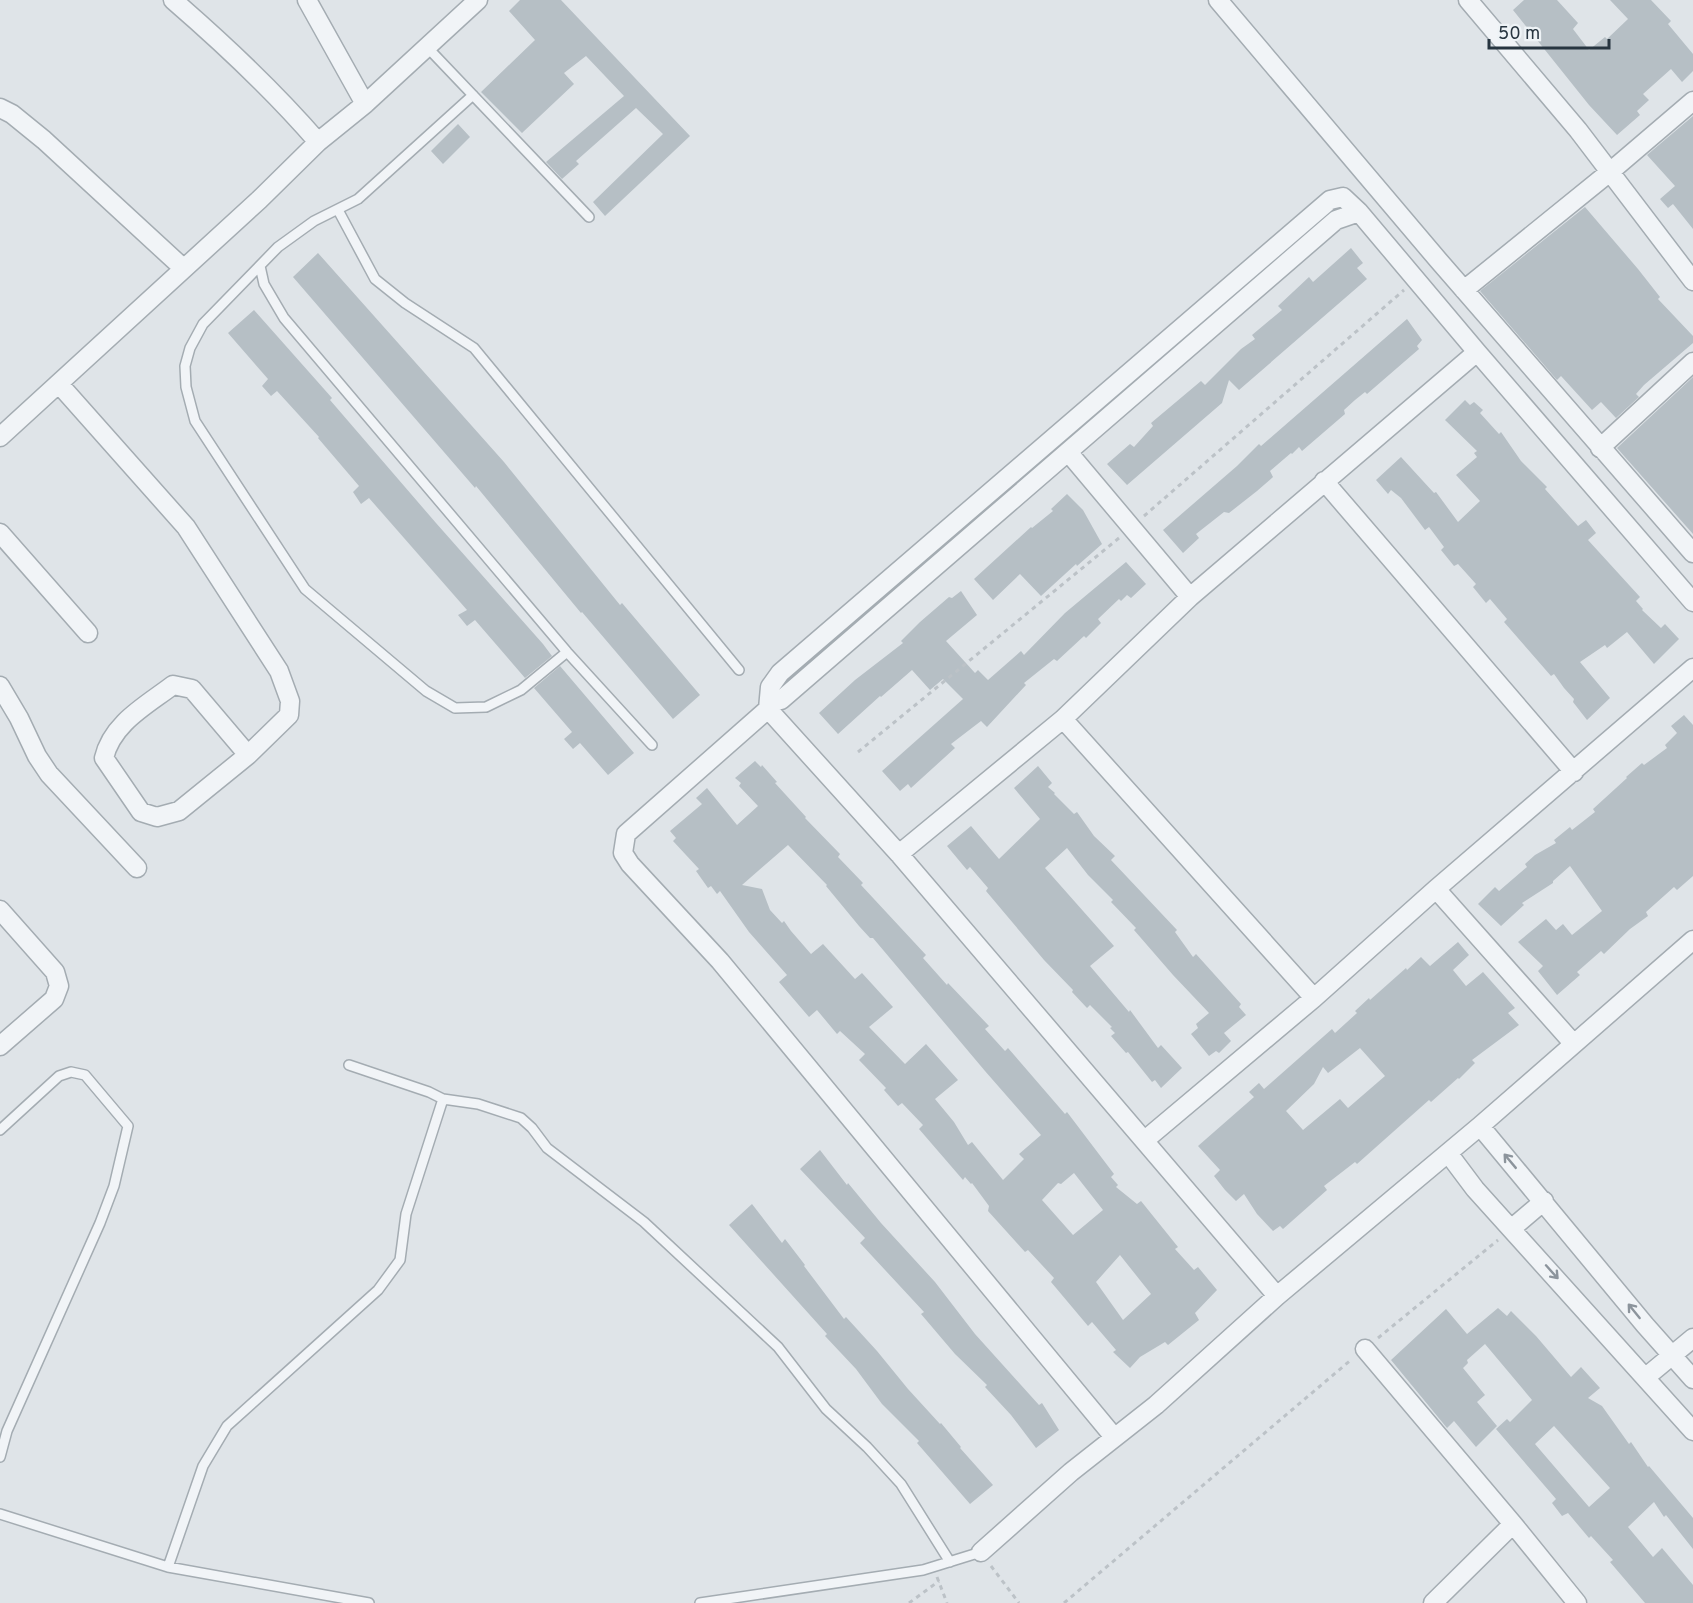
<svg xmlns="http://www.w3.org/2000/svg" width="1693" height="1603" font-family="Overpass,sans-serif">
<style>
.building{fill:#b6bfc5;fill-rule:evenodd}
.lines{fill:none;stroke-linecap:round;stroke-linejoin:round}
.service-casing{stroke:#a4acb2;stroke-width:12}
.minor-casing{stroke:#a4acb2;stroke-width:21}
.path{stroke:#bcc2c7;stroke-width:3;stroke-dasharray:4.5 4.5;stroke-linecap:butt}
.service{stroke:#f1f4f7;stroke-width:9}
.minor{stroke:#f1f4f7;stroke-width:18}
.oneway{stroke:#8c949c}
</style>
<rect width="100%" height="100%" fill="#dfe4e8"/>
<path class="building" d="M520 0H561L690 136 605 216 593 202 663 134 636 108 576 161 579 164 562 179 546 162 624 96 586 56 564 73 574 84 522 133 481 92 535 40 509 11Z
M1524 0H1557L1578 23 1573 29 1589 50 1605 37 1607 39 1628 19 1610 0H1651L1671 21 1668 24 1693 54V71L1682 82 1671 69 1643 94 1649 100 1637 111 1640 115 1617 135 1589 105 1513 10Z
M1693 116V229L1673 204 1668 208 1660 199 1675 186 1647 155Z
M458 124 470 137 443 164 431 151Z
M1585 207 1638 269 1660 297 1658 299 1693 336V343L1644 385 1636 394 1639 397 1616 418 1601 402 1592 410 1561 376 1557 380 1480 291Z
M1351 248 1363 263 1357 268 1367 279 1239 390 1229 380 1222 403 1127 485 1107 464 1130 444 1134 447 1153 426 1151 423 1201 381 1205 385 1241 349 1255 339 1252 335 1282 310 1278 306 1309 277 1313 282Z
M318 253 504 462 620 605 622 603 700 695 673 719 582 612 581 613 476 486 475 488 293 277Z
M254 310 332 398 330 400 436 523 543 644 552 656 525 678 475 620 467 626 458 615 467 610 369 498 361 504 353 492 359 486 318 438 319 437 277 391 271 396 262 386 268 379 228 333Z
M1407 319 1422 340 1417 346 1419 349 1367 394 1365 392 1355 400 1344 410 1345 414 1302 451 1299 447 1292 454 1291 453 1270 471 1273 477 1257 491 1229 513 1224 512 1196 534 1199 538 1183 553 1163 530 1237 466 1259 444 1261 446Z
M1693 377V534L1617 448Z
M1465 400 1470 405 1474 402 1483 410 1480 413 1499 434 1501 432 1521 461 1547 487 1545 489 1578 526 1586 520 1596 533 1588 540 1640 597 1636 601 1643 609 1642 610 1661 628 1665 624 1679 639 1654 664 1627 632 1607 648 1605 645 1580 662 1610 698 1587 720 1573 702 1574 699 1564 688 1554 674 1551 676 1504 622 1507 619 1490 599 1486 603 1473 587 1476 584 1458 564 1454 566 1441 550 1444 547 1429 527 1425 530 1401 498 1391 490 1388 494 1376 480 1401 457 1434 493 1436 492 1458 522 1480 501 1456 475 1477 457 1474 453 1477 451 1445 420Z
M1067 494 1083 510 1102 544 1077 566 1076 564 1041 596 1020 574 993 600 974 579 1031 527 1032 528 1053 511 1051 509Z
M1126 562 1146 584 1131 598 1127 595 1121 601 1119 599 1098 619 1101 623 1086 638 1084 636 1057 661 1054 659 1024 683 1026 685 987 727 981 721 951 744 955 748 911 788 908 784 900 791 882 771 963 699 943 679 930 690 912 670 881 697 880 696 838 734 819 713 855 680 903 643 901 641 920 622 949 597 952 598 961 591 977 615 946 641 975 673 978 670 988 680 1021 651 1024 655 1065 613Z
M560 666 634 753 608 775 580 743 573 749 564 739 572 732 534 688Z
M1684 715 1693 725V876L1677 890 1674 887 1646 912 1648 916 1630 929 1604 954 1601 951 1577 972 1580 975 1557 995 1538 971 1543 966 1518 942 1546 919 1556 930 1563 924 1572 935 1602 911 1570 866 1553 881V883L1522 903 1524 905 1501 926 1478 904 1495 887 1499 891 1527 867 1525 864 1535 855 1556 843 1554 840 1570 827 1572 830 1595 812 1593 809 1627 778 1626 777 1642 763 1644 765 1667 748 1665 745 1677 733 1671 726Z
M755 761 761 767 762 765 777 782 775 783 806 817 805 818 840 854 838 857 863 883 861 885 926 955 923 958 947 985 948 983 989 1026 985 1029 1005 1051 1008 1048 1065 1114 1067 1112 1114 1174 1111 1177 1118 1185 1116 1187 1137 1204 1141 1201 1178 1247 1175 1249 1194 1270 1198 1267 1217 1290 1195 1313 1199 1320 1168 1345 1165 1342 1140 1357 1130 1368 1113 1352 1116 1350 1092 1322 1088 1326 1051 1282 1054 1278 1028 1250 1025 1252 988 1211 989 1206 972 1183 971 1184 965 1177 963 1180 919 1129 923 1125 902 1103 898 1106 884 1090 886 1088 859 1060 865 1054 840 1031 837 1034 817 1010 809 1017 779 982 787 975 749 932 720 891 717 894 711 886 708 888 696 871 699 869 673 841 676 838 670 831 702 804 696 798 707 788 737 825 758 806 739 786 741 783 735 778ZM788 845 827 885 826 886 859 926 870 938H873L985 1071 1041 1135 1019 1154 1024 1159 1003 1180 972 1142 968 1145 954 1122 935 1099 958 1080 926 1044 905 1064 869 1027 893 1007 862 973 855 979 823 944 811 954 791 931 784 921 782 923 770 910 762 889 742 885ZM1074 1173 1103 1210 1073 1235 1042 1200 1058 1183 1061 1184ZM1120 1255 1151 1294 1123 1320 1096 1282Z
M1038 766 1052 783 1048 787 1055 793 1054 794 1074 814 1077 812 1094 836 1115 856 1111 860 1177 930 1175 932 1193 957 1196 954 1241 1004 1239 1007 1246 1015 1224 1033 1231 1041 1219 1053 1216 1051 1209 1056 1191 1034 1198 1028 1196 1024 1209 1013 1173 975 1134 930 1136 928 1111 902 1113 900 1088 875 1067 848 1045 868 1114 946 1090 966 1129 1012 1130 1010 1158 1048 1161 1045 1182 1068 1161 1088 1155 1080 1152 1082 1128 1052 1126 1053 1111 1036 1115 1033 1110 1028 1112 1027 1090 1005 1087 1008 1072 992 1073 990 1044 960 986 891 988 888 970 867 967 870 947 846 971 826 999 859 1040 819 1014 788Z
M1458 942 1469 955 1453 970 1466 986 1483 972 1515 1008 1508 1013 1519 1025 1472 1060 1475 1063 1459 1079 1458 1078 1431 1102 1429 1100 1357 1164 1355 1162 1324 1186 1327 1190 1283 1229 1280 1226 1273 1231 1257 1214 1244 1194 1236 1201 1225 1190 1214 1176 1220 1170 1198 1146 1254 1097 1249 1092 1259 1083 1264 1089 1332 1029 1335 1033 1357 1013 1355 1011 1369 998 1370 1000 1406 968 1407 970 1421 957 1430 966ZM1360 1048 1385 1076 1348 1108 1340 1099 1303 1130 1286 1111 1314 1084 1323 1067 1328 1073Z
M820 1150 847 1185 848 1183 881 1223 935 1282 975 1334 1039 1405 1042 1403 1059 1430 1036 1448 1011 1415 985 1387 987 1385 955 1354 921 1314 924 1312 860 1243 865 1238 800 1169Z
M752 1204 782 1243 785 1239 805 1265 804 1266 844 1319 846 1317 877 1351 908 1389 940 1424 941 1423 961 1447 960 1448 993 1485 970 1504 917 1443 919 1441 882 1404 856 1369 825 1336 827 1334 729 1225Z
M1498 1308 1507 1316 1511 1311 1536 1336 1571 1377 1581 1367 1600 1388 1588 1398 1602 1406 1629 1444 1631 1442 1648 1467 1649 1466 1693 1518V1549L1666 1515 1664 1517 1654 1502 1628 1527 1653 1557 1662 1548 1693 1585V1603H1645L1610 1562 1613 1560 1591 1536 1589 1538 1568 1513 1562 1516 1552 1503 1556 1499 1496 1429 1507 1419 1510 1422 1532 1400 1485 1344 1467 1360 1468 1363 1463 1368 1485 1395 1477 1402 1497 1426 1476 1447 1454 1421 1447 1428 1391 1360 1446 1309 1467 1334ZM1554 1426 1610 1488 1589 1507 1535 1444Z"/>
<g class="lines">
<defs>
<path id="service" d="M427 47 589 217
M473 95 358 199 314 221 278 247 203 324 190 348 185 366 186 387 195 421 305 589 426 691 455 708 486 707 521 690 567 652
M338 210 375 279 405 303 474 348 739 670
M260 266 264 284 284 318 567 652 652 745
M443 1099 478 1104 521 1118 532 1128 547 1148 644 1222 778 1347 826 1409 867 1447 901 1484 950 1562
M0 1130 59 1076 71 1072 85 1075 128 1126 114 1186 100 1223 7 1431 0 1457
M0 1514 168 1567 369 1603
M168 1567 203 1466 227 1426 378 1290 400 1260 406 1214 443 1099 429 1092 349 1065
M700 1603 923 1570 981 1552"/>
<path id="minor" d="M173 0C225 45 273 90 318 142
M307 0 365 104
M1218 0 1439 261 1693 553
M1468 0 1578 130 1693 281
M0 108 12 114 44 140 183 268
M1464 290 1611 171 1693 101
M59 384 186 527 279 671 290 701 289 715 248 755 179 811 157 817 141 812 104 758C112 723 147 705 173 685L192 689 248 755
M0 437 259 200 318 142 365 104 478 0
M1600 448 1693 362
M1068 452 1190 597
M1324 481 1574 772
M0 533 88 633
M0 686 19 718 37 756 49 774 137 868
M769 701 781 700 1336 220 1359 212
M768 709 626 834 623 853 630 864 720 961 1114 1437
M1063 719 1314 998
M899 854 1063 719 1190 597 1477 352
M1436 889 1573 1043
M0 910 55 972 59 986 54 999 0 1046
M1480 1126 1645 1325 1693 1379
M1145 1140 1314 998 1436 889 1693 668
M1448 1153 1475 1189 1693 1431
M1511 1229 1544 1201
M1277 1296 899 854 768 709 770 687 780 673 1330 200 1343 197 1359 212 1477 352 1693 602
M1365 1349 1513 1524 1577 1603
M1646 1377 1693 1338
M981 1552 1071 1472 1156 1405 1277 1296 1480 1126 1693 940
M1433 1603 1513 1524"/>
</defs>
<use href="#service" class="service-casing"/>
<use href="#minor" class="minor-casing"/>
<path class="path" d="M1144 516 1404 290
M858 752 1119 538
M1378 1338 1498 1240
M991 1566 1019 1603
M937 1577 947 1603
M909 1603 939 1581
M1064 1603 1352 1359"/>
<use href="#service" class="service"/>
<use href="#minor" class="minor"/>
</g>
<defs><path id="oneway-shaft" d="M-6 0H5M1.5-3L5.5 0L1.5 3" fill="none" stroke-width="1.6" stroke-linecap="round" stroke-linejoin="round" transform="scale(1.5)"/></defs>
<g class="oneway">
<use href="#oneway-shaft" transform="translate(1510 1161) rotate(-130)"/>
<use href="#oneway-shaft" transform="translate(1552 1272) rotate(48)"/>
<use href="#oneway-shaft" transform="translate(1634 1311) rotate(-129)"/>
</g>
<path d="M1489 39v9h120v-9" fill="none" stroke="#273540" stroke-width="3"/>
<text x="1498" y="39" font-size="18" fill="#273540" stroke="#eef3f6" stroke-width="4.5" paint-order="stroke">50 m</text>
</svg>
